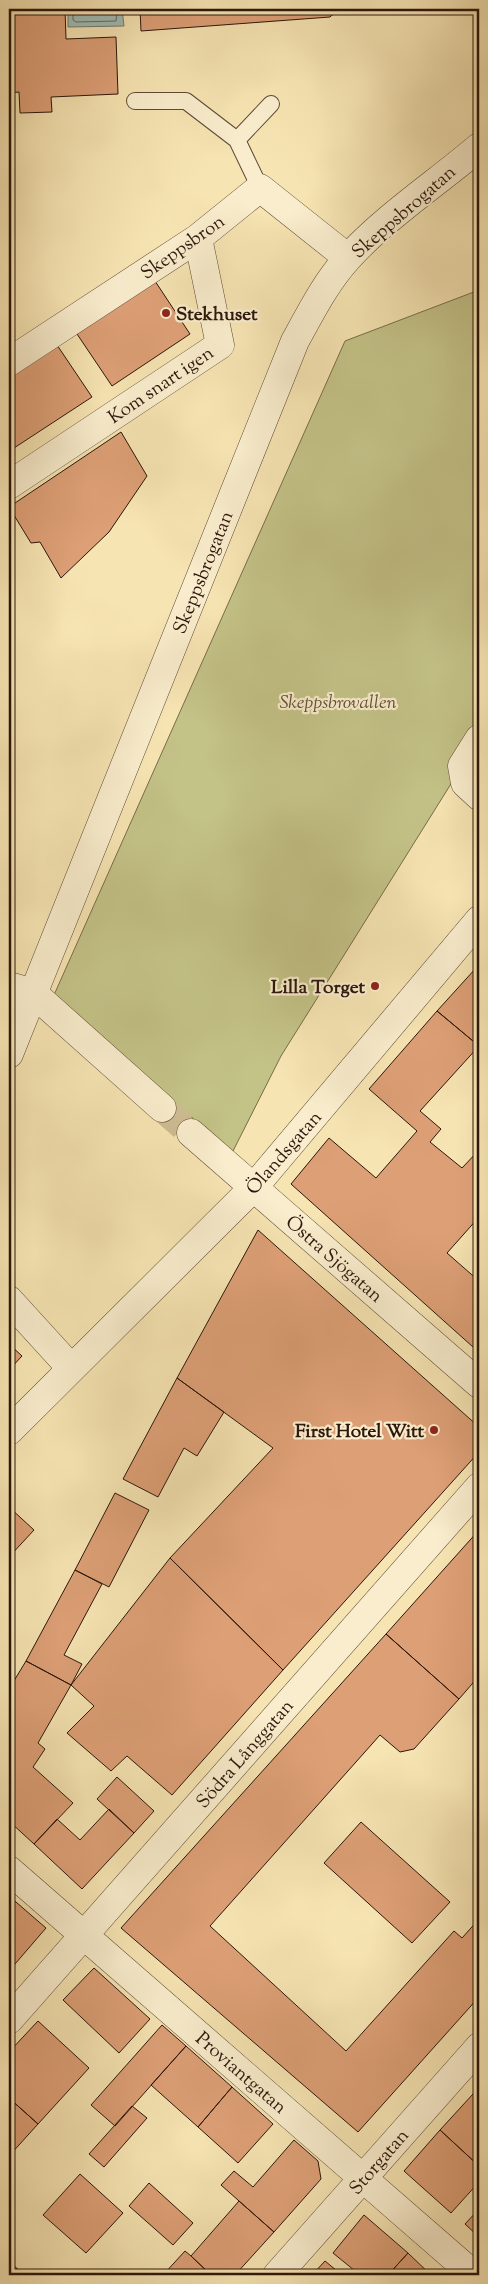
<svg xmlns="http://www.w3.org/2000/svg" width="488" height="2284" font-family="'Sorts Mill Goudy',serif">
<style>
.green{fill:#c3c287;stroke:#776c49}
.water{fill:#a0bcb6;stroke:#717a72}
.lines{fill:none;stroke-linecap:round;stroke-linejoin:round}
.shore{stroke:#666960;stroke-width:1}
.building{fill:#dd9f76;stroke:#2b160b}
.street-tunnel{stroke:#cdbb91;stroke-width:28;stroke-dasharray:28 14;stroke-linecap:butt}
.lane-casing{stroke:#5e4a35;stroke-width:18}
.street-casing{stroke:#5e4a35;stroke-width:29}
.lane{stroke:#f9edcd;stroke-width:16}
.street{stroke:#f9edcd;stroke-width:28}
.poi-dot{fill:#8f2418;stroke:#f9edcd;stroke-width:2}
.labels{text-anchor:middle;stroke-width:4.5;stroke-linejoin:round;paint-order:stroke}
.street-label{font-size:19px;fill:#2b160b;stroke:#f9edcd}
.poi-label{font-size:19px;font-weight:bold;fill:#2b160b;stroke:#f9edcd;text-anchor:end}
.park-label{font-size:19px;font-style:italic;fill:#605236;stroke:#f9edcd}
</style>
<rect width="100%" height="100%" fill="#f6e4b2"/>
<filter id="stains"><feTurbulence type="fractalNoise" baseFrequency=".004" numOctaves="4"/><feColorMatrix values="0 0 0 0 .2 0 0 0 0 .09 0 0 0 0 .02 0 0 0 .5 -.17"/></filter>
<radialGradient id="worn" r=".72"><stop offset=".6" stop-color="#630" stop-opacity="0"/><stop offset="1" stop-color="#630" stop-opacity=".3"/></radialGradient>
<path class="green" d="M479 290V739L281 1056 232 1153 54 995 345 341Z"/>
<path class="water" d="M68 9H122L124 26 68 27Z"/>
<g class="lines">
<path class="shore" d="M73 9V20L76 22 116 21 117 9"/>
</g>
<path class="building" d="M10 9H65L66 39 116 37 118 94 51 97 52 112 20 113 19 92 9 93V45H12Z
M140 9H339L330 17 141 31Z
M155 281 190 334 112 386 77 334Z
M57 345 92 397 14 448 9 440V378Z
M121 432 147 476 109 532 61 578 40 542 31 543 9 507Z
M476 968 479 970V1046L437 1011Z
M437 1011 479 1046 420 1111 441 1129 430 1142 462 1168 479 1150V1217L447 1253 479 1281V1340L473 1347 291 1184 329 1138 376 1178 417 1131 369 1089Z
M258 1230 479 1427V1452L283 1670 170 1558 273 1448 177 1378Z
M479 1340V1352L473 1347Z
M9 1344 22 1356 9 1370Z
M177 1378 224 1412 197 1456 184 1448 158 1497 123 1479Z
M115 1493 149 1510 109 1587 75 1570Z
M9 1507 34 1530 9 1557Z
M479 1530V1676L459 1699 386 1634Z
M170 1558 283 1670 172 1795 127 1756 111 1771 67 1733 94 1706 71 1685Z
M75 1570 102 1584 64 1655 82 1664 71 1685 26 1661Z
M386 1634 459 1699 414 1749 400 1752 380 1735 210 1926 346 2051 454 1931 462 1938 479 1919V1997L358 2132 121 1928Z
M26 1661 71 1685 38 1743 45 1749 33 1767 73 1803 34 1844 9 1821V1689Z
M117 1777 154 1811 134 1833 97 1799Z
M109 1809 134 1833 82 1889 34 1844 57 1819 80 1840Z
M361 1822 450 1902 412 1943 324 1863Z
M9 1896 46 1928 9 1971Z
M94 1968 150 2019 119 2053 63 2000Z
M38 2021 89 2068 38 2124 9 2098V2052Z
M162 2025 186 2046 115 2126 91 2105Z
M186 2046 232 2087 198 2127 151 2085Z
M479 2086V2100L473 2094Z
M232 2087 273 2124 238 2163 198 2127Z
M473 2094 479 2100V2166L440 2130Z
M9 2098 38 2124 9 2156Z
M132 2106 147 2118 104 2167 89 2154Z
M440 2130 479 2166V2182L451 2213 404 2171Z
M294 2140 318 2161 321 2179 274 2232 221 2185 234 2171 253 2187Z
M80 2174 123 2213 86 2253 43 2215Z
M149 2183 193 2223 173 2245 129 2206Z
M239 2201 274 2232 235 2275H211L191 2256Z
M479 2209V2237L465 2224Z
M364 2215 408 2253 388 2275H360L333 2253Z
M185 2251 191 2256 211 2275H163Z
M408 2253 431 2275H388Z
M9 2261 23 2274 21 2275H9Z
M325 2261 342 2275H312Z"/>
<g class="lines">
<path class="street-tunnel" d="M162 1108 191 1133"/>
<defs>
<path id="lane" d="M135 101H186L237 140 260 188
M237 140 271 104"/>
<path id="street" d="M9 362 198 238 260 188 348 258
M9 485 220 345 198 238
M479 739 462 766 465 783 479 796
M9 986 33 993 162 1108
M9 1054 295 341C311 312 326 282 348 258 384 218 438 182 479 147
M191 1133 479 1384
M9 1300 71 1368
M9 1431 254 1187 479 920
M9 1870 474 2275
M9 2020 479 1487
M277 2275 479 2047"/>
</defs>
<use href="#lane" class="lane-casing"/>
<use href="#street" class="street-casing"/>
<use href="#lane" class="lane"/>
<use href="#street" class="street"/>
</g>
<g class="poi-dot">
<circle cx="166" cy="313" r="5"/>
<circle cx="375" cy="986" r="5"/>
<circle cx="434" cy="1430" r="5"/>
</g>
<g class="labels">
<g class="street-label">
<text transform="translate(403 211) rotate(-41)" y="7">Skeppsbrogatan</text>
<text transform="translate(182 246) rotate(-35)" y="7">Skeppsbron</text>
<text transform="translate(160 384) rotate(-34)" y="7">Kom snart igen</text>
<text transform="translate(202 572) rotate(-68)" y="7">Skeppsbrogatan</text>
<text transform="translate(283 1152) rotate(-49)" y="7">Ölandsgatan</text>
<text transform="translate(335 1258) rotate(41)" y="7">Östra Sjögatan</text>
<text transform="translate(244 1753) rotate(-49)" y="7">Södra Långgatan</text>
<text transform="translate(242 2072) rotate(41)" y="7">Proviantgatan</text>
<text transform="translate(378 2161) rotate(-49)" y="7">Storgatan</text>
</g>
<g class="poi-label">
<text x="176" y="320" text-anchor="start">Stekhuset</text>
<text x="365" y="993">Lilla Torget</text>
<text x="424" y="1437">First Hotel Witt</text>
</g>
<g class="park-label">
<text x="338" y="708">Skeppsbrovallen</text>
</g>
</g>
<rect width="488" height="2284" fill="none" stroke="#f6e4b2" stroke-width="30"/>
<rect x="10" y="10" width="468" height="2264" fill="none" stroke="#2b160b" stroke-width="2.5"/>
<rect x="15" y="15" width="458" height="2254" fill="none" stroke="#2b160b"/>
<rect width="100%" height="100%" filter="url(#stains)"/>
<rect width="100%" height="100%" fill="url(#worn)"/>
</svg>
